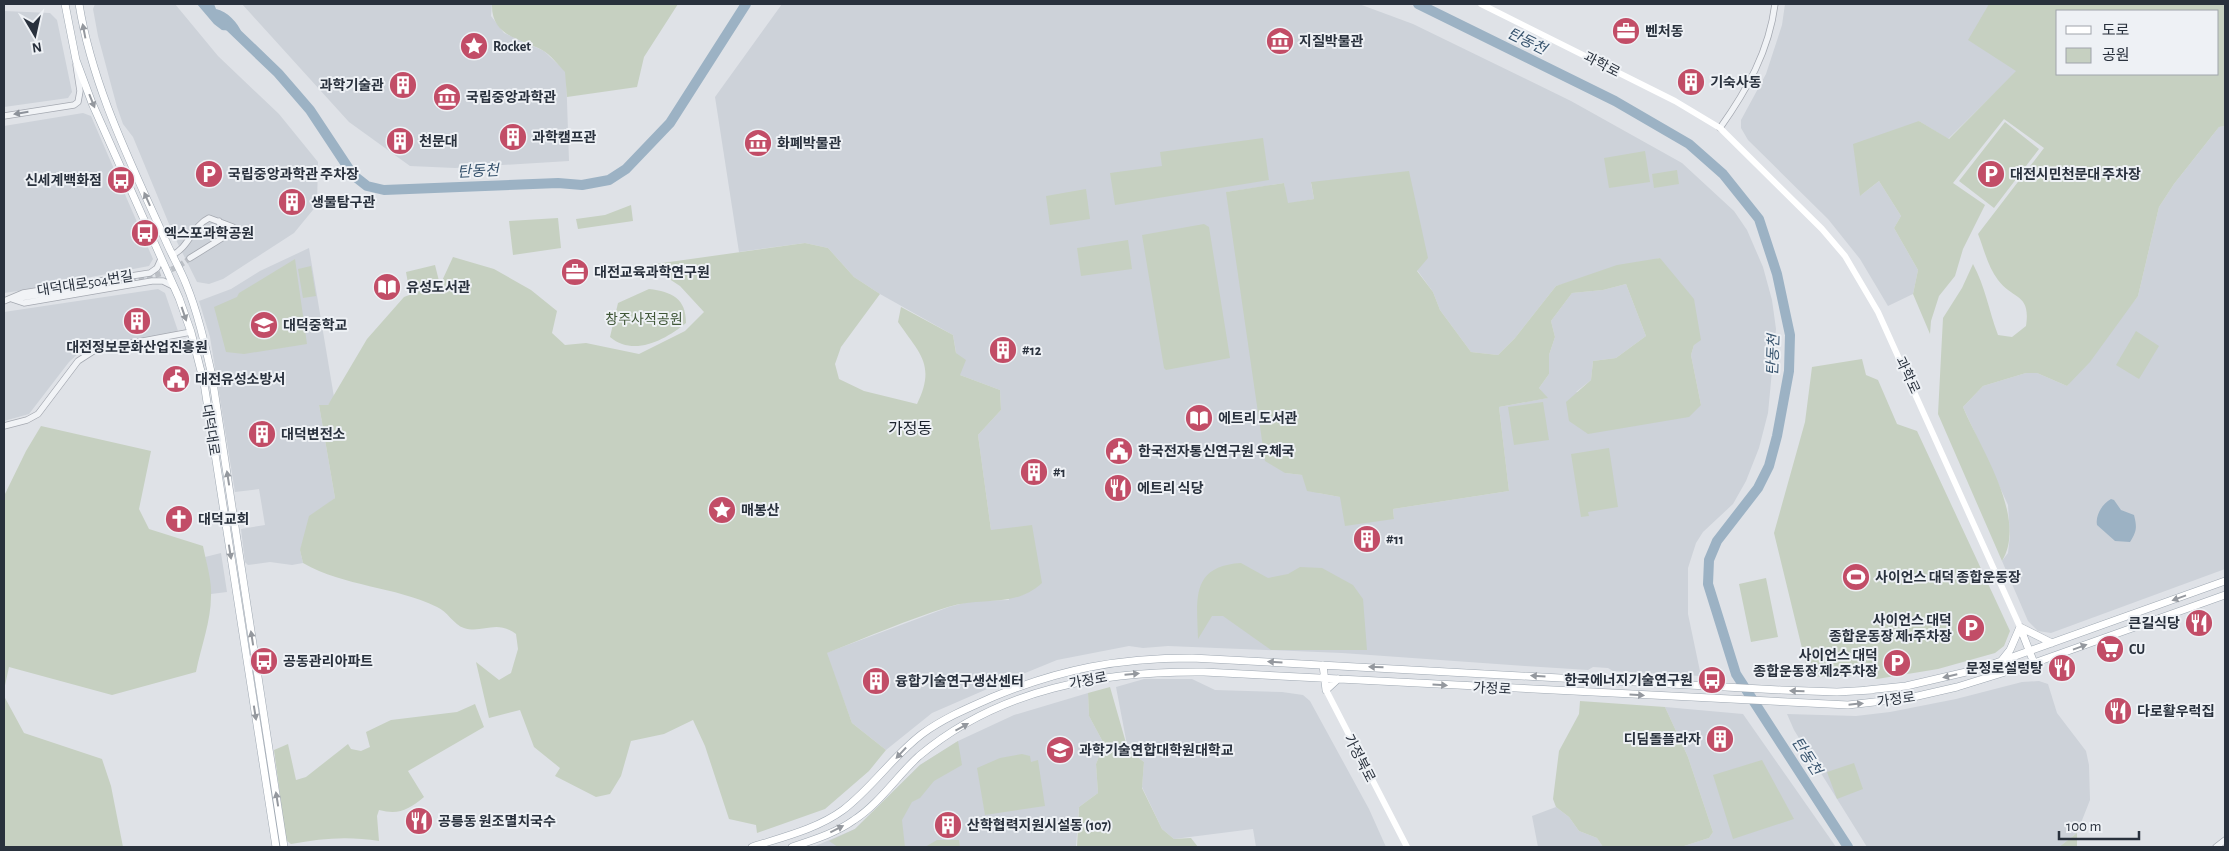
<svg xmlns="http://www.w3.org/2000/svg" width="2229" height="851" font-family="'Alegreya Sans','Noto Sans KR',sans-serif">
<style>
.built{fill:#cdd2d9;fill-rule:evenodd}
.green{fill:#c6d0c1;fill-rule:evenodd}
.water{fill:#9cb2c4}
.pier{fill:#dfe2e7}
.lines{fill:none;stroke-linecap:round;stroke-linejoin:round}
.river{stroke:#9cb2c4;stroke-width:10}
.tertiary-tunnel{stroke:#bbbfc5;stroke-width:5.5;stroke-dasharray:5.5 3;stroke-linecap:butt}
.tertiary-casing{stroke:#a5a9b1;stroke-width:7}
.primary-casing{stroke:#9fa8b2;stroke-width:8}
.tertiary{stroke:#f1f3f6;stroke-width:5.5}
.secondary{stroke:#fff;stroke-width:6}
.primary{stroke:#fff;stroke-width:7}
.oneway{fill:#94989e}
.oneway2{fill:#8d929a}
.labels{text-anchor:middle;stroke-width:4;stroke-linejoin:round;paint-order:stroke}
.poi-label{font-size:14px;font-weight:bold;fill:#29313d;stroke:#eef1f5;text-anchor:start}
.street-label{font-size:14px;fill:#29313d;stroke:#eef1f5}
.park-label{font-size:14px;fill:#405738;stroke:#eef1f5}
.water-label{font-size:15px;font-style:italic;fill:#37536d;stroke:#eef1f5}
.quarter-label{font-size:16px;fill:#1b232d;stroke:#eef1f5}
</style>
<rect width="100%" height="100%" fill="#dfe2e7"/>
<path class="built" d="M95 4H175L218 56 279 114 318 162 317 205 294 233 223 279 209 284 197 282 174 236 133 137 123 124 117 107 98 36 93 9Z
M242 4H492L491 16 504 33 544 51 566 72 569 161 455 168 410 166 349 122Z
M782 4H1359L1413 24 1571 101 1682 163 1734 211 1747 230 1763 267 1772 300 1776 329 1768 413 1759 448 1746 481 1733 504 1703 532 1696 543 1688 568V614L1701 676 1613 671 1608 668 1593 667 1588 670 1525 666 1342 653 1168 646 1143 648 1129 646 1057 660 1001 683 932 713 886 750 852 723 826 653 949 607 972 601 1009 600 991 530 978 435 1001 410 1000 390 960 375 953 335 880 294 854 277 828 248 805 243 739 252 715 97ZM1284 183 1287 204 1314 199 1311 183 1417 270 1433 292 1440 310 1471 352 1498 355 1515 338 1556 286 1660 258 1694 345 1691 355 1701 405 1576 392 1591 380 1593 361 1616 358 1646 336 1626 284 1603 290 1572 293 1551 321 1555 337 1549 355V374L1539 388 1547 398 1499 407 1509 491 1393 509 1394 519 1340 497 1318 493 1302 475 1285 473 1227 192Z
M1785 4H1989L2017 71 1948 139 1919 121 1860 196 1879 181 1901 216 1894 228 1918 270 1913 294 1888 306 1860 259 1828 219 1748 140 1741 128V120L1766 74 1782 25Z
M4 11 50 13 57 20 72 92 68 98 4 107Z
M83 113 91 116 153 259 149 266 86 278 80 282 4 293V126Z
M2225 126V569L2051 633 2038 631 2028 621 2002 561 2008 553 2010 536 2008 505 1963 407 1983 386 2026 373H2037L2067 386 2138 296 2159 207 2174 184 2219 127Z
M309 248 334 397 328 405H319L335 498 329 503 300 550 303 563 292 565 270 562 248 565 245 562 241 529 265 525 259 489 235 492 210 337 199 301 231 289 260 271Z
M158 289 165 293 178 331 174 334 84 348 69 362 29 414 4 421V312Z
M221 553 227 592 211 594 205 557Z
M1144 679H1192L1215 690 1282 692 1303 695 1310 701 1369 809 1386 847H1256L1253 829 1174 839 1162 829 1142 787 1144 762 1128 750 1116 687Z
M2039 681 2048 684 2057 713 2086 751 2089 765 2090 800 2077 833 2059 847H1867L1794 730 1787 714 1856 716 1890 712 1956 699 2022 682Z
M1088 693 1089 716 1104 744 1096 764 1098 793 1079 807 1076 847H813L855 829 920 765 958 741 1014 715Z
M1665 707 1743 714 1836 847H1681L1709 838 1713 832 1688 757Z
M1556 807 1569 817 1579 831 1597 838 1603 847H1538L1532 816Z"/>
<path class="green" d="M492 4H678L644 57 637 87 567 97 565 72C558 65 551 55 542 50 519 38 491 36 492 4Z
M1989 4H2225V126L2219 127 2174 184 2159 207 2138 296 2090 362 2067 386 2037 373H2026L1983 386 1963 407C1980 448 2028 518 2002 561L1938 414 1943 318 1962 288 1973 264C1985 286 1989 311 1998 335L2012 337 2026 326C2031 293 2013 300 1998 280 1988 267 1984 249 1978 234L2044 148 2004 119 1953 183 1985 205 1963 249 1955 276 1939 296 1931 321 1930 334 1913 294 1918 270 1894 228 1901 216 1879 181 1860 196 1853 144 1919 121 1949 139 2016 71 1968 40ZM2058 11H2218V74H2058Z
M2005 122 2039 149 1994 208 1959 181Z
M1263 138 1269 180 1115 205 1110 173 1162 166 1160 152Z
M1645 151 1650 182 1609 188 1604 158Z
M1677 170 1679 184 1654 188 1652 174Z
M1409 171 1428 258 1417 271 1433 292 1440 310 1471 352 1498 355 1515 338 1556 286 1617 265 1660 258 1694 299 1701 340 1694 345 1691 355 1701 405 1689 417 1588 434 1569 421 1566 402 1591 380 1593 361 1616 358 1646 336 1626 284 1603 290 1572 293 1551 321 1555 337 1549 355V374L1539 388 1548 398 1499 407 1509 491 1393 509 1394 519 1345 526 1340 497 1307 491 1302 475 1285 473 1265 461 1226 192 1284 183 1288 203 1314 199 1311 182Z
M1086 189 1090 219 1050 225 1046 196Z
M631 205 633 221 578 229 576 219 605 215Z
M558 218 561 248 513 255 509 221Z
M1204 224 1209 227 1230 358 1166 370 1164 368 1142 235Z
M1128 240 1132 269 1081 276 1077 248Z
M805 243 828 248 854 277 880 294 841 347 835 364 839 379 864 391 917 404C936 365 920 354 898 322L901 307 953 335 956 353 966 360 960 375 1000 390 1001 410 978 435 991 530 1032 525 1042 583C1013 609 983 596 948 607 907 620 867 637 827 653L852 723 886 750 869 771 825 809 757 833 756 825 729 819 705 746 693 720 664 734 631 741 621 776 610 794 596 797 555 776 560 768 534 747 520 710 489 718 476 662 499 680 511 673 518 649 516 634C496 619 482 634 464 628 454 625 447 611 437 607 394 586 345 587 303 563L300 550 309 516 335 498 319 405H328L367 339 404 297 441 283 453 257 494 269 531 290 557 311 552 333 565 345 586 343 639 354 685 331 704 312 680 286 648 265Z
M295 259 307 344 244 354 226 352 214 307 237 297 239 293Z
M435 265 439 281 409 289 406 272Z
M311 266 316 296 303 298 298 269Z
M649 289C672 292 686 298 686 323 665 340 634 357 610 337L618 303Z
M2136 331 2159 346 2139 379 2116 365Z
M1862 359 1866 375 1878 380 1897 424 1917 431 2010 631 2004 646 1995 653 1938 669 1877 679 1861 675 1809 677 1774 533 1805 422 1812 367Z
M1543 402 1549 440 1514 445 1508 407Z
M41 426 151 451 139 509 149 529 203 546C206 562 212 580 211 596 211 621 201 647 196 672L112 695 9 667 4 690V496L26 451Z
M1609 448 1618 507 1588 512 1589 516 1581 517 1571 454Z
M1241 563 1268 578 1288 574 1300 567 1322 568 1353 585 1363 599 1367 650H1271L1223 616H1212L1198 639C1197 600 1190 566 1241 563Z
M1766 578 1778 637 1751 642 1739 584Z
M1110 687 1128 750 1144 762 1142 788 1162 829 1174 839 1191 838 1198 847H1077L1079 807 1098 793 1096 764 1104 744 1089 716 1088 693Z
M4 696 24 733 102 759 111 786 123 847H4Z
M1580 701 1665 707 1688 757 1713 832 1709 838 1681 847H1603L1597 838 1579 831 1569 817 1556 807 1553 799 1559 751 1579 714Z
M475 704 484 727 408 771 424 797C408 810 399 815 379 810L377 816 379 841C349 836 322 838 291 844L286 840 274 750 288 744 296 780 306 777 348 744 351 749 361 751 370 747 366 732 391 720 457 712Z
M958 741 962 765 934 781 920 798 912 802 902 820 905 847H838L829 841 855 829 920 765Z
M1022 754 1030 756 1031 762 1038 760 1045 806 985 815 977 768 1000 758Z
M1762 760 1794 819 1733 839 1713 775Z
M1854 763 1863 789 1837 799 1827 772Z
M2077 833V847H2059Z
M937 840H959L960 847H925Z"/>
<path class="water" d="M197 4H214L216 9C227 11 238 23 242 33L231 37 214 24Z
M2111 499 2114 500 2121 510 2134 515C2137 527 2137 531 2130 542L2115 541 2097 525C2095 515 2103 503 2111 499Z"/>
<path class="pier" d="M218 30 244 31 245 34 231 40Z"/>
<g class="lines">
<path class="river" d="M1418 4 1615 101 1689 144 1723 174 1759 219 1777 274 1790 335 1789 371 1777 436 1769 466 1758 488 1717 541 1709 560 1708 584 1736 674 1848 847
M229 26 278 73 310 110 353 175 367 186 384 190 558 183 582 185 609 180 626 169 670 123 746 4"/>
<path class="tertiary-tunnel" d="M105 284C135 279 166 278 190 258"/>
<defs>
<path id="tertiary" d="M4 116 74 105 78 102 80 91 76 65
M1720 128C1747 90 1769 51 1775 4
M219 221 222 230 220 239
M172 255C189 248 192 226 209 218L233 227 227 235 190 258
M19 298 105 284
M12 299 24 303 152 281H163L173 286
M4 301 23 293 150 273 157 268 161 259
M4 426 27 420 38 414 78 361 95 350 191 332
M2216 847 2225 840"/>
<path id="primary" d="M65 4 76 60 92 103 179 298 191 332 204 383 276 847
M79 4C93 90 133 167 168 246 174 259 181 271 186 284 198 313 205 345 212 376L284 847
M2020 627 2034 663
M2020 627 2052 643
M2002 660 2010 650 2020 627
M1323 665 1326 690 1338 679
M752 847C783 837 817 829 843 810 872 788 893 756 922 734 944 718 968 708 993 697 1061 669 1118 658 1192 658L1781 690 1837 692 1872 690H1867L1906 686 1979 669 2225 581
M792 847C813 840 836 833 854 820 879 804 897 776 919 756 1000 688 1102 671 1204 672L1848 705 1909 698 1957 687 2034 663 2225 595"/>
</defs>
<use href="#tertiary" class="tertiary-casing"/>
<use href="#primary" class="primary-casing"/>
<use href="#tertiary" class="tertiary"/>
<path class="secondary" d="M1481 4 1675 101 1720 128 1822 229 1845 256 1878 312 2020 627
M1326 690 1407 847"/>
<use href="#primary" class="primary"/>
</g>
<defs><path id="oneway-solid" d="M-6-.8H1V-3.2L6.5 0L1 3.2V.8H-6Z" transform="scale(1.25)"/></defs>
<g class="oneway">
<use href="#oneway-solid" transform="translate(84 31) rotate(-101)"/>
<use href="#oneway-solid" transform="translate(92 101) rotate(68)"/>
<use href="#oneway-solid" transform="translate(147 199) rotate(-114)"/>
<use href="#oneway-solid" transform="translate(184 314) rotate(71)"/>
<use href="#oneway-solid" transform="translate(228 478) rotate(-99)"/>
<use href="#oneway-solid" transform="translate(230 552) rotate(81)"/>
<use href="#oneway-solid" transform="translate(2179 598) rotate(160)"/>
<use href="#oneway-solid" transform="translate(252 638) rotate(-99)"/>
<use href="#oneway-solid" transform="translate(2080 647) rotate(-20)"/>
<use href="#oneway-solid" transform="translate(1275 662) rotate(-177)"/>
<use href="#oneway-solid" transform="translate(1376 667) rotate(-178)"/>
<use href="#oneway-solid" transform="translate(1132 674) rotate(-5)"/>
<use href="#oneway-solid" transform="translate(1538 676) rotate(-177)"/>
<use href="#oneway-solid" transform="translate(1950 676) rotate(167)"/>
<use href="#oneway-solid" transform="translate(1440 685) rotate(3)"/>
<use href="#oneway-solid" transform="translate(1797 691) rotate(-178)"/>
<use href="#oneway-solid" transform="translate(1637 695) rotate(3)"/>
<use href="#oneway-solid" transform="translate(1856 704) rotate(-6)"/>
<use href="#oneway-solid" transform="translate(255 713) rotate(81)"/>
<use href="#oneway-solid" transform="translate(962 727) rotate(-29)"/>
<use href="#oneway-solid" transform="translate(901 753) rotate(133)"/>
<use href="#oneway-solid" transform="translate(277 799) rotate(-99)"/>
<use href="#oneway-solid" transform="translate(837 829) rotate(-27)"/>
</g>
<use class="oneway2" href="#oneway-solid" transform="translate(21 113) rotate(171)"/>
<defs>
<symbol id="office-disc" viewBox="-11 -11 22 22"><circle r="9.5" fill="#c24d67" stroke="#eef1f5"/><path d="M-6-3h4V-5.5h4V-3h4V5H-6ZM-1-4.5V-3h2v-1.5ZM-6 0V1H6V0Z" fill="#fff"/></symbol>
<symbol id="museum-disc" viewBox="-11 -11 22 22"><circle r="9.5" fill="#c24d67" stroke="#eef1f5"/><path d="M0-6L6-3V-2H-6V-3ZM-5-1h2V3h-2ZM-1-1h2V3h-2ZM3-1h2V3H3ZM-6 4H6V6H-6Z" fill="#fff"/></symbol>
<symbol id="sight-disc" viewBox="-11 -11 22 22"><circle r="9.5" fill="#c24d67" stroke="#eef1f5"/><path d="M0-6L1.8-2.2L6-1.7L2.9 1.2L3.7 5.4L0 3.3L-3.7 5.4L-2.9 1.2L-6-1.7L-1.8-2.2Z" fill="#fff"/></symbol>
<symbol id="building-disc" viewBox="-11 -11 22 22"><circle r="9.5" fill="#c24d67" stroke="#eef1f5"/><path d="M-4-6H4V6H1V3H-1V6H-4ZM-2.5-4.3h1.7v1.8h-1.7ZM.8-4.3h1.7v1.8H.8ZM-2.5-1h1.7V.8h-1.7ZM.8-1h1.7V.8H.8Z" fill="#fff"/></symbol>
<symbol id="parking-disc" viewBox="-11 -11 22 22"><circle r="9.5" fill="#c24d67" stroke="#eef1f5"/><path d="M-3.5-5.5H1a3.5 3.5 0 0 1 0 7H-1V5.5H-3.5ZM-1-3.4V-.6H.8a1.4 1.4 0 0 0 0-2.8Z" fill="#fff"/></symbol>
<symbol id="bus-disc" viewBox="-11 -11 22 22"><circle r="9.5" fill="#c24d67" stroke="#eef1f5"/><path d="M-5-6H5V4H4V6H2V4H-2V6H-4V4H-5ZM-3.5-4V0h7V-4ZM-3.5 1.2v1.5H-2V1.2ZM2 1.2v1.5H3.5V1.2Z" fill="#fff"/></symbol>
<symbol id="library-disc" viewBox="-11 -11 22 22"><circle r="9.5" fill="#c24d67" stroke="#eef1f5"/><path d="M-6-4Q-3-5.5-.7-3.5V5Q-3 3-6 4ZM6-4Q3-5.5 .7-3.5V5Q3 3 6 4Z" fill="#fff"/></symbol>
<symbol id="school-disc" viewBox="-11 -11 22 22"><circle r="9.5" fill="#c24d67" stroke="#eef1f5"/><path d="M0-5L7-2L0 1L-7-2ZM-4 1L0 2.5L4 1V4Q0 6-4 4Z" fill="#fff"/></symbol>
<symbol id="civic-disc" viewBox="-11 -11 22 22"><circle r="9.5" fill="#c24d67" stroke="#eef1f5"/><path d="M-.6-6.5H3V-4.5H.6V-3L4-1V1h2V6H-6V1h2V-1L-.6-3ZM-1.2 2.5V6h2.4V2.5Z" fill="#fff"/></symbol>
<symbol id="restaurant-disc" viewBox="-11 -11 22 22"><circle r="9.5" fill="#c24d67" stroke="#eef1f5"/><path d="M-5-6h1v4h1v-4h1v4h1v-4h1v5L-1.5 .5V6h-2V.5L-5-1ZM5-6V6H3V1.5H1.5Q1.5-4 5-6Z" fill="#fff"/></symbol>
<symbol id="church-disc" viewBox="-11 -11 22 22"><circle r="9.5" fill="#c24d67" stroke="#eef1f5"/><path d="M-1.2-6h2.4v3.5h3.3v2.4h-3.3V6h-2.4V-.1h-3.3v-2.4h3.3Z" fill="#fff"/></symbol>
<symbol id="stadium-disc" viewBox="-11 -11 22 22"><circle r="9.5" fill="#c24d67" stroke="#eef1f5"/><path d="M0-5a6.5 5 0 1 0 0 10a6.5 5 0 1 0 0-10ZM-3.5-1.8h7v3.6h-7Z" fill="#fff"/></symbol>
<symbol id="supermarket-disc" viewBox="-11 -11 22 22"><circle r="9.5" fill="#c24d67" stroke="#eef1f5"/><path d="M-6-5.5h2.5l.6 2H6L4.5 2H-2.5L-4.4-4H-6ZM-1.5 3.2a1.3 1.3 0 1 0 .1 0ZM3 3.2a1.3 1.3 0 1 0 .1 0Z" fill="#fff"/></symbol>
<symbol id="university-disc" viewBox="-11 -11 22 22"><circle r="9.5" fill="#c24d67" stroke="#eef1f5"/><path d="M0-5L7-2L0 1L-7-2ZM-4 1L0 2.5L4 1V4Q0 6-4 4Z" fill="#fff"/></symbol>
</defs>
<g fill-rule="evenodd">
<use href="#office-disc" x="1610" y="15" width="32" height="32"/>
<use href="#museum-disc" x="1264" y="25" width="32" height="32"/>
<use href="#sight-disc" x="458" y="30" width="32" height="32"/>
<use href="#building-disc" x="1675" y="66" width="32" height="32"/>
<use href="#building-disc" x="387" y="69" width="32" height="32"/>
<use href="#museum-disc" x="431" y="81" width="32" height="32"/>
<use href="#building-disc" x="497" y="121" width="32" height="32"/>
<use href="#building-disc" x="384" y="125" width="32" height="32"/>
<use href="#museum-disc" x="742" y="127" width="32" height="32"/>
<use href="#parking-disc" x="193" y="158" width="32" height="32"/>
<use href="#parking-disc" x="1975" y="158" width="32" height="32"/>
<use href="#bus-disc" x="105" y="164" width="32" height="32"/>
<use href="#building-disc" x="276" y="186" width="32" height="32"/>
<use href="#bus-disc" x="129" y="217" width="32" height="32"/>
<use href="#office-disc" x="559" y="256" width="32" height="32"/>
<use href="#library-disc" x="371" y="271" width="32" height="32"/>
<use href="#building-disc" x="121" y="305" width="32" height="32"/>
<use href="#school-disc" x="248" y="309" width="32" height="32"/>
<use href="#building-disc" x="987" y="334" width="32" height="32"/>
<use href="#civic-disc" x="160" y="363" width="32" height="32"/>
<use href="#library-disc" x="1183" y="402" width="32" height="32"/>
<use href="#building-disc" x="246" y="418" width="32" height="32"/>
<use href="#civic-disc" x="1103" y="435" width="32" height="32"/>
<use href="#building-disc" x="1018" y="456" width="32" height="32"/>
<use href="#restaurant-disc" x="1102" y="472" width="32" height="32"/>
<use href="#sight-disc" x="706" y="494" width="32" height="32"/>
<use href="#church-disc" x="163" y="503" width="32" height="32"/>
<use href="#building-disc" x="1351" y="523" width="32" height="32"/>
<use href="#stadium-disc" x="1840" y="561" width="32" height="32"/>
<use href="#restaurant-disc" x="2183" y="607" width="32" height="32"/>
<use href="#parking-disc" x="1955" y="612" width="32" height="32"/>
<use href="#supermarket-disc" x="2094" y="633" width="32" height="32"/>
<use href="#bus-disc" x="248" y="645" width="32" height="32"/>
<use href="#parking-disc" x="1881" y="647" width="32" height="32"/>
<use href="#restaurant-disc" x="2046" y="652" width="32" height="32"/>
<use href="#bus-disc" x="1696" y="664" width="32" height="32"/>
<use href="#building-disc" x="860" y="665" width="32" height="32"/>
<use href="#restaurant-disc" x="2102" y="695" width="32" height="32"/>
<use href="#building-disc" x="1704" y="723" width="32" height="32"/>
<use href="#university-disc" x="1044" y="734" width="32" height="32"/>
<use href="#restaurant-disc" x="403" y="805" width="32" height="32"/>
<use href="#building-disc" x="932" y="809" width="32" height="32"/>
</g>
<g class="labels">
<g class="poi-label">
<text x="1645" y="36">벤처동</text>
<text x="1299" y="46">지질박물관</text>
<text x="493" y="51">Rocket</text>
<text x="1710" y="87">기숙사동</text>
<text x="384" y="90" text-anchor="end">과학기술관</text>
<text x="466" y="102">국립중앙과학관</text>
<text x="532" y="142">과학캠프관</text>
<text x="419" y="146">천문대</text>
<text x="777" y="148">화폐박물관</text>
<text x="228" y="179">국립중앙과학관 주차장</text>
<text x="2010" y="179">대전시민천문대 주차장</text>
<text x="102" y="185" text-anchor="end">신세계백화점</text>
<text x="311" y="207">생물탐구관</text>
<text x="164" y="238">엑스포과학공원</text>
<text x="594" y="277">대전교육과학연구원</text>
<text x="406" y="292">유성도서관</text>
<text x="283" y="330">대덕중학교</text>
<text x="137" y="352" text-anchor="middle">대전정보문화산업진흥원</text>
<text x="1022" y="355">#12</text>
<text x="195" y="384">대전유성소방서</text>
<text x="1218" y="423">에트리 도서관</text>
<text x="281" y="439">대덕변전소</text>
<text x="1138" y="456">한국전자통신연구원 우체국</text>
<text x="1053" y="477">#1</text>
<text x="1137" y="493">에트리 식당</text>
<text x="741" y="515">매봉산</text>
<text x="198" y="524">대덕교회</text>
<text x="1386" y="544">#11</text>
<text x="1875" y="582">사이언스 대덕 종합운동장</text>
<text x="1952" y="625" text-anchor="end">사이언스 대덕<tspan x="1952" dy="16">종합운동장 제1주차장</tspan></text>
<text x="2180" y="628" text-anchor="end">큰길식당</text>
<text x="2129" y="654">CU</text>
<text x="1878" y="660" text-anchor="end">사이언스 대덕<tspan x="1878" dy="16">종합운동장 제2주차장</tspan></text>
<text x="283" y="666">공동관리아파트</text>
<text x="2043" y="673" text-anchor="end">문정로설렁탕</text>
<text x="1693" y="685" text-anchor="end">한국에너지기술연구원</text>
<text x="895" y="686">융합기술연구생산센터</text>
<text x="2137" y="716">다로활우럭집</text>
<text x="1701" y="744" text-anchor="end">디딤돌플라자</text>
<text x="1079" y="755">과학기술연합대학원대학교</text>
<text x="438" y="826">공릉동 원조멸치국수</text>
<text x="967" y="830">산학협력지원시설동 (107)</text>
</g>
<g class="street-label">
<text transform="translate(1602 64) rotate(27)" y="5">과학로</text>
<text transform="translate(85 283) rotate(-9)" y="5">대덕대로504번길</text>
<text transform="translate(1908 375) rotate(65)" y="5">과학로</text>
<text transform="translate(211 430) rotate(81)" y="5">대덕대로</text>
<text transform="translate(1088 680) rotate(-11)" y="5">가정로</text>
<text transform="translate(1492 688) rotate(3)" y="5">가정로</text>
<text transform="translate(1896 699) rotate(-8)" y="5">가정로</text>
<text transform="translate(1360 758) rotate(63)" y="5">가정북로</text>
</g>
<g class="park-label">
<text x="644" y="324">창주사적공원</text>
</g>
<g class="water-label">
<text transform="translate(1527 41) rotate(26)" y="5">탄동천</text>
<text transform="translate(478 171) rotate(-3)" y="5">탄동천</text>
<text transform="translate(1773 355) rotate(-88)" y="5">탄동천</text>
<text transform="translate(1807 756) rotate(57)" y="5">탄동천</text>
</g>
<g class="quarter-label">
<text x="910" y="434">가정동</text>
</g>
</g>
<rect width="2229" height="851" fill="none" stroke="#29313d" stroke-width="10"/>
<rect x="2056" y="10" width="162" height="65" fill="#eef1f5" stroke="#9fa4ab"/>
<rect x="2066" y="26" width="25" height="8" fill="#ffffff" stroke="#9fa4ab"/>
<text x="2102" y="35" font-size="15" fill="#29313d">도로</text>
<rect x="2066" y="48" width="25" height="15" fill="#c6d0c1" stroke="#9fa4ab"/>
<text x="2102" y="60" font-size="15" fill="#29313d">공원</text>
<g transform="translate(35 35) rotate(171)" stroke="#eef1f5" stroke-width="4" paint-order="stroke">
<path d="M0-4L9 19L0 12L-9 19Z" fill="#29313d"/>
<text y="-8" font-size="14" font-weight="bold" text-anchor="middle" fill="#29313d">N</text>
</g>
<path d="M2059 831v8h80v-8" fill="none" stroke="#29313d" stroke-width="2.5"/>
<text x="2066" y="831" font-size="15" fill="#29313d" stroke="#eef1f5" stroke-width="4" paint-order="stroke">100 m</text>
</svg>
